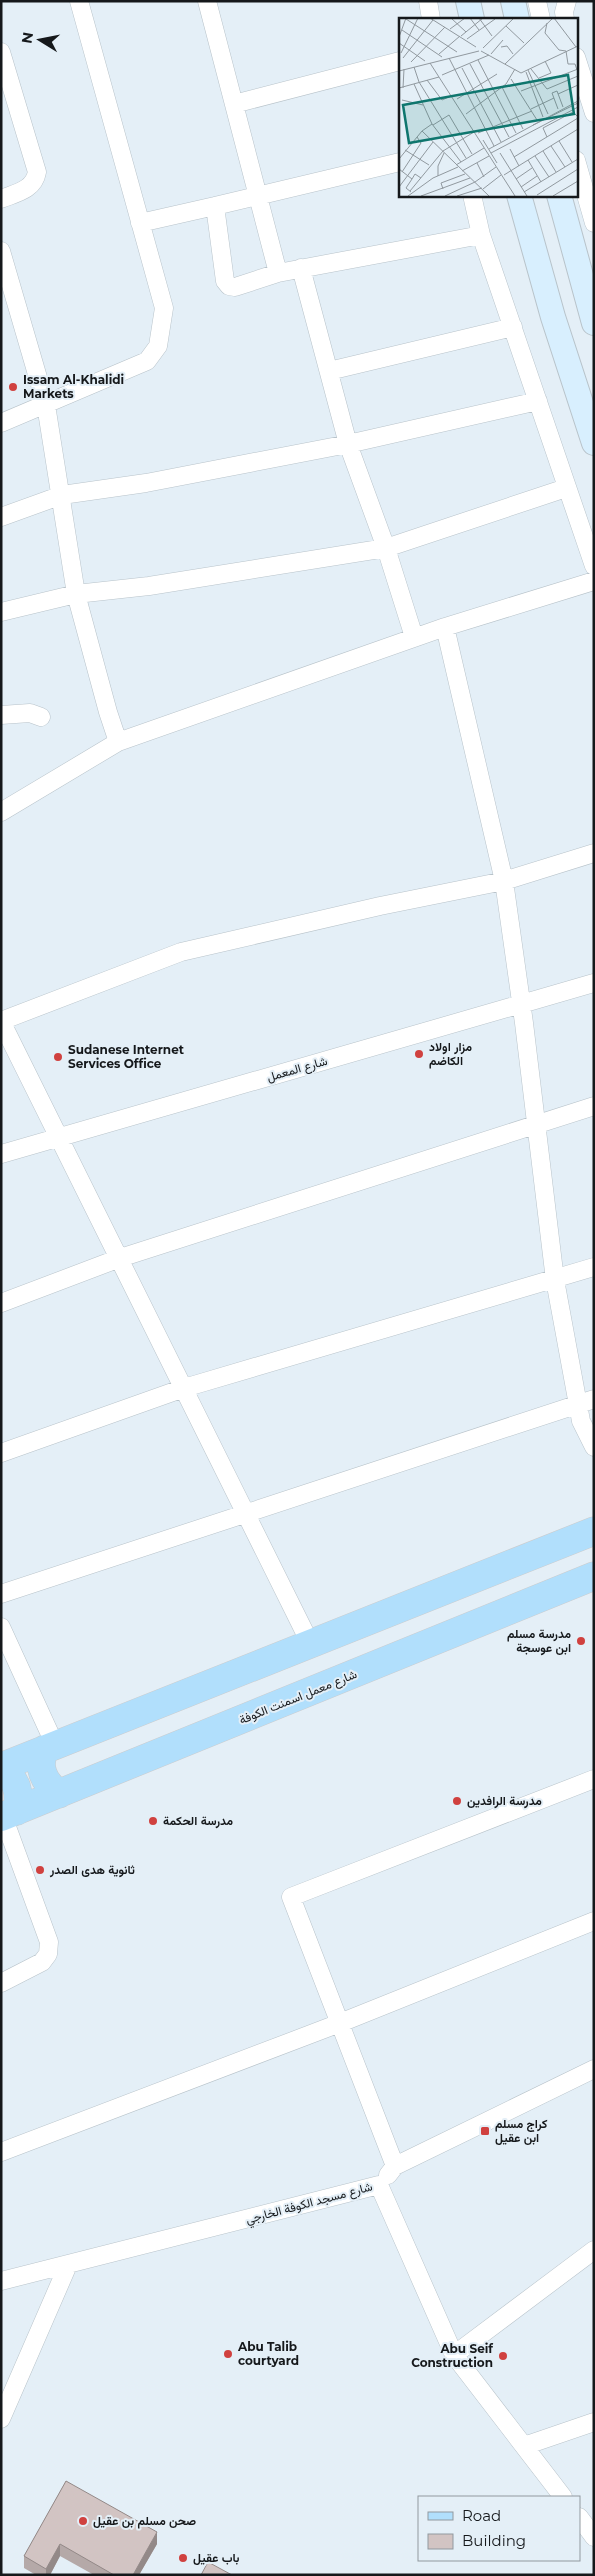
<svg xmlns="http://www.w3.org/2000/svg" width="595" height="2576" font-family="Montserrat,Vazirmatn,sans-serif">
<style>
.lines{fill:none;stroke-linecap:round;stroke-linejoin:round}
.street-casing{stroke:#b8c3ca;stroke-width:19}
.secondary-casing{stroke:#b8c3ca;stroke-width:26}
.primary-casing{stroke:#cccccd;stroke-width:29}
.street{stroke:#fff;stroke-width:18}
.secondary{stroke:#d8effe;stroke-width:24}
.primary{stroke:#b1dffc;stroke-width:28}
.wall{fill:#b5a9a8}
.shaded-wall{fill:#938988}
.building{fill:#d2c4c3;stroke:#938988}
.poi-dot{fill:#d0413f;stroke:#e4eff7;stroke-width:2}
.labels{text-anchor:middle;stroke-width:4;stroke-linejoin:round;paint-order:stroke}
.poi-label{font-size:12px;font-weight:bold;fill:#15181b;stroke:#e4eff7;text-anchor:start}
.street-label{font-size:12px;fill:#15181b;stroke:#e4eff7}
.inset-road{fill:none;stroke:#91999f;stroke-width:1}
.view{fill:#0f766e;fill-opacity:0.15;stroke:#0f766e;stroke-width:2.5}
.inset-edge{fill:none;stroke:#15181b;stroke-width:2.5}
</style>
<rect width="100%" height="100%" fill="#e4eff7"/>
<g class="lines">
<defs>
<path id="street" d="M207 1 278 273
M428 1 431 19
M537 1 541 19
M565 19 564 12 567 1
M1 52 37 172C34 190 16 193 1 199
M576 57 594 113
M234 104 400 61
M576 160 594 223
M400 162 215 206 225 281 229 286 235 287 278 273 481 235
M472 195 481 235 594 566
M140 223 215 206
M1 251 46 405 76 594 108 712 118 742
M301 268 348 444 386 548 414 637
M329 371 513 327
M1 423 147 361 158 346 164 308 79 1
M1 517 62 495 146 483 348 444 538 401
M1 612 76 594 149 586 386 548 566 488
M445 627 504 881 524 1023 555 1280 581 1421 594 1447
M1 715 30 713 41 717
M1 812 118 742 445 627 594 581
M1 1021 311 1645
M1 1021 181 952 380 906 504 881 594 853
M1 1154 594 983
M1 1303 120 1258 594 1106
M1 1453 184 1388 594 1267
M1 1594 594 1399
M1 1627 55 1745
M1 1983 42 1962 48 1954 49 1942 3 1816
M1 2152 340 2023 594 1921
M395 2166 291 1897 594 1779
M388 2175 395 2166 594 2069
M379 2185 454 2355 563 2497
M1 2281 379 2185
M454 2355 594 2250
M1 2419 68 2265
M524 2446 594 2422
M579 2517 594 2537"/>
<path id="secondary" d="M468 1 472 19
M513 1 517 19
M519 195 553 317 594 443
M559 195 594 323"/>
<path id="primary" d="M45 1749C36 1767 44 1782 59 1794
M1 1767 594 1531
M1 1770C18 1779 20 1793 17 1811
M1 1817 594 1576"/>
</defs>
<use href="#street" class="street-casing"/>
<use href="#secondary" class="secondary-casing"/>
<use href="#primary" class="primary-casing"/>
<use href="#street" class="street"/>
<use href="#secondary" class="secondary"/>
<use href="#primary" class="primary"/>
</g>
<path class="wall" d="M66 2481 157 2544 139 2575H94L60 2556 50 2575H36L24 2568V2556Z"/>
<path class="shaded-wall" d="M157 2532V2544L139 2575H133Z
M60 2544V2556L50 2575H46V2569Z"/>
<path class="building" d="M66 2481 157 2532 133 2575H114L60 2544 46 2569 24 2556Z
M208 2562 232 2575H201Z"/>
<g class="poi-dot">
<circle cx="13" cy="387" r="5"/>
<circle cx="419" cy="1054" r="5"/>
<circle cx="58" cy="1057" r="5"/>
<circle cx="581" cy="1641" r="5"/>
<circle cx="457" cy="1801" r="5"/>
<circle cx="153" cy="1821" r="5"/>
<circle cx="40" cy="1870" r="5"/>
<rect x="480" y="2126" width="10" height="10" rx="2.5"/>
<circle cx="228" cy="2354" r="5"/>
<circle cx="503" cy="2356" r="5"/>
<circle cx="83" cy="2521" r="5"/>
<circle cx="183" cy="2558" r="5"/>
</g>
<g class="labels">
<g class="poi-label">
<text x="23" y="384">Issam Al-Khalidi<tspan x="23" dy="14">Markets</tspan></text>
<text x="429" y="1051">مزار اولاد<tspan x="429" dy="14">الكاضم</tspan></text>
<text x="68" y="1054">Sudanese Internet<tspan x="68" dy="14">Services Office</tspan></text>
<text x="571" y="1638" text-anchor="end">مدرسة مسلم<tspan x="571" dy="14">ابن عوسجة</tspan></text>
<text x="467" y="1805">مدرسة الرافدين</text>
<text x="163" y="1825">مدرسة الحكمة</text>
<text x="50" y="1874">ثانوية هدى الصدر</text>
<text x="495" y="2128">كراج مسلم<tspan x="495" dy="14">ابن عقيل</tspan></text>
<text x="238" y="2351">Abu Talib<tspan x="238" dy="14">courtyard</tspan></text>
<text x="493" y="2353" text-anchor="end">Abu Seif<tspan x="493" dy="14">Construction</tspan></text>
<text x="93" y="2525">صحن مسلم بن عقيل</text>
<text x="193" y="2562">باب عقيل</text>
</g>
<g class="street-label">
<text transform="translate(297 1069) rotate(-16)" y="4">شارع المعمل</text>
<text transform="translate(298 1697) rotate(-22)" y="4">شارع معمل اسمنت الكوفة</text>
<text transform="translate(309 2203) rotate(-15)" y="4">شارع مسجد الكوفة الخارجي</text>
</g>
</g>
<g transform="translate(399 18)">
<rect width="179" height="179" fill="#e4eff7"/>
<path class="inset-road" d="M31 0 77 29M52 0 67 14M71 0 80 12M80 0 93 18M155 0 177 29M7 1 58 34M148 5 146 15 160 32 167 33 169 46H176L178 52M107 8 125 25M51 11 66 0M3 12 43 39M62 18 84 0M0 19 7 0M68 21 96 1M0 25 26 43M102 29 108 28 114 36M84 30 115 0M82 33 122 55 179 28M2 35 19 0M40 36 61 18M92 36 104 22M4 40 34 2M50 40 95 128M79 42 117 115M12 44 46 9M31 45 116 178M71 46 110 119M106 46 154 0M15 49 20 64 67 140M63 50 102 124M132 51 148 71 179 58M129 52 149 96M0 53 80 33M127 54 144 99M43 57 90 37M140 60 152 55 146 43M112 61 138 102M28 62 43 82 52 78M15 66 33 106 62 144M103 69 124 111M0 70 40 59M4 70 5 51M122 73 179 51M159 76 179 67M58 81 98 56M3 82 24 87M132 91 155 80M159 91 153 75 158 73 164 89M67 96 107 66 116 51M34 107 50 97 73 136M134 107 179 85M23 113 90 178M79 115 133 93M148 119 144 110 174 94 179 99M84 122 98 145M160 123 173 144M152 128 166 149M90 131 179 83M111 131 120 148M6 132 30 147M144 133 157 154M92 135 179 89M101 135 128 178M136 138 150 159M115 139 179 100M0 141 23 113 33 106M129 142 142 164M78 145 85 159M57 147 85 130M0 151 13 161M63 153 90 138M3 154 22 125 18 119M105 157 179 111M39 158V148L45 135M117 161 133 150M0 169 34 124M122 169 138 158M44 171 42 165 66 156M84 171 102 157M11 173 44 133 75 114M12 174 7 170 13 161 16 156 22 160M125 174 179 141M138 177 179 151M9 178 34 160 59 149M22 178 71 160M46 178 76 164 97 149M58 178 83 170M154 178 179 163"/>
<path class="view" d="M169 57 175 96 10 125 4 87Z"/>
<rect width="179" height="179" class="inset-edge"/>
</g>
<rect width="595" height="2576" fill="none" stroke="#15181b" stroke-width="5"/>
<rect x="418" y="2496" width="162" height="65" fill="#e4eff7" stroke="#91999f"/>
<rect x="428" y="2512" width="25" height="8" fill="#b1dffc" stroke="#91999f"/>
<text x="462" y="2521" font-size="15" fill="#15181b">Road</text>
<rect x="428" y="2534" width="25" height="15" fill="#d2c4c3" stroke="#91999f"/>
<text x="462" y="2546" font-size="15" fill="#15181b">Building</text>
<g transform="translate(40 40) rotate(280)" stroke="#e4eff7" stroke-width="4" paint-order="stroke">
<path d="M0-4L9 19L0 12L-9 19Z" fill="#15181b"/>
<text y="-8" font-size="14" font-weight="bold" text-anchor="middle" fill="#15181b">N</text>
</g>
</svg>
